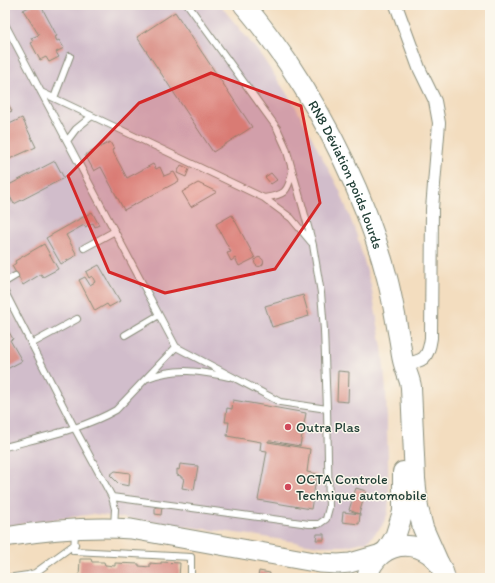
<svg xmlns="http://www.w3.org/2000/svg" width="495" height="583" font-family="Itim,sans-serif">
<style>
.industrial{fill:#d1bdcb}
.building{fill:#da9087}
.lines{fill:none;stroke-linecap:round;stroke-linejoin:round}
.service-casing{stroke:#898d7a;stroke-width:8}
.minor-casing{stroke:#898d7a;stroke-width:14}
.primary-casing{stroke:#898d7a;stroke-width:21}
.trunk-casing{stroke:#898d7a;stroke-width:22}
.service{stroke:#fff;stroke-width:6}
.minor{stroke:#fff;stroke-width:12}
.primary{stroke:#fff;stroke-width:19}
.trunk{stroke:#fff;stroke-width:20}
.marked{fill:#d62828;fill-opacity:0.2;stroke:#d62828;stroke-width:3;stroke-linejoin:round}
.poi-dot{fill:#d1495b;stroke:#fbf7ec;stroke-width:1.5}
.labels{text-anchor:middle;stroke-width:3;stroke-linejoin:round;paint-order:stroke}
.street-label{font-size:14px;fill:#1f3d34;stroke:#fbf7ec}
.poi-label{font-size:14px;fill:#1f3d34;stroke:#fbf7ec;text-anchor:start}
</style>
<rect width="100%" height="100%" fill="#fbf7ec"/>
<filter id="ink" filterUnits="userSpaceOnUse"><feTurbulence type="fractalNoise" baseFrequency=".025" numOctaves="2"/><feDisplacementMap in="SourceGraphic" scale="8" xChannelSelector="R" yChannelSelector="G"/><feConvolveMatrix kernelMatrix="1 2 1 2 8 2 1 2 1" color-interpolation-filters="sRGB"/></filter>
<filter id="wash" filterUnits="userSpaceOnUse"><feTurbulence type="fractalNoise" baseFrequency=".012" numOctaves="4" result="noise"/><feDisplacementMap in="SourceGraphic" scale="16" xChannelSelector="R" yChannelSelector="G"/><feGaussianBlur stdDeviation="0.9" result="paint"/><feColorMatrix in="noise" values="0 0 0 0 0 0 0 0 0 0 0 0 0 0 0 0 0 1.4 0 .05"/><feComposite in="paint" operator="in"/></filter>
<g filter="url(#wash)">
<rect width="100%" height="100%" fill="#f3ddbf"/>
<path class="industrial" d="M5 5H220L258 51 294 104 340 191 357 236 371 286 382 347 386 390 389 499 388 513 382 526 368 541 346 546H320L258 536 94 514 5 526Z"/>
<g id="blocks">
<path class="building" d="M33 5 41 6 57 36 55 37 57 41 59 40 64 48 56 52 59 57 49 62 46 57 40 60 31 43 33 42 31 38 39 35 23 10Z
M175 12 252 127 213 152 137 37Z
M5 98 12 111 5 114Z
M22 118 36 147 5 161V126Z
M110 142 114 149 112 150 127 178 153 164 156 169 160 167 164 176 174 172 179 181 124 210 101 167 94 171 85 155Z
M55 161 64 178 14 204 5 187Z
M181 165 189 169 186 177 177 173Z
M271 173 277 180 271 184 265 177Z
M198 183 217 192 191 207 182 192Z
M92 212 99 225 95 227 93 223 85 227 84 225 66 235 77 255 61 264 46 238Z
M232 215 255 258 239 266 235 258 231 261 227 253 231 252 216 224Z
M44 244 58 269 43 277 41 274 23 285 12 266 16 263 15 261Z
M254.5 262a4.5 4.5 0 1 1 9 0a4.5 4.5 0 1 1-9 0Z
M99 265 120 301 109 307 107 304 95 311 79 280 85 277 90 285 95 282 92 276 89 278 86 272Z
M303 295 309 316 272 327 265 306Z
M5 325 13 339 10 340 22 361 5 370Z
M338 371 349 372 348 402 337 401Z
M233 400 306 413 300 446 271 441H268V442L310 449 307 472 317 474 311 509 258 500 267 451 260 450 261 442 227 436 229 422H225L227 408 232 409Z
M180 464 198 466 194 490 182 488 184 478H181V476L177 475V469L179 470Z
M115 471 130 473 129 486 119 484 110 475Z
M356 488 366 491 359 514 349 510Z
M155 507H162L161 515 155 514Z
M343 512 360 514 359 524 342 522Z
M317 534H324V540H316Z
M80 559H91L92 562H104L105 565 115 566V563L139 564V566L150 567V563L161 564V562L180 563 179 578H79Z
M259 571 270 573 269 578 258 577Z"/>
</g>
</g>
<g filter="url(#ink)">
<use href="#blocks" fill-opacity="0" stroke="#898d7a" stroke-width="1"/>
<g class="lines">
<defs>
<path id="service" d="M5 24 176 347 280 402 327 409
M41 92 92 116 76 129 67 141
M54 98 70 56
M92 116 264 198
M292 172C288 193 284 195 264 198L291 218 311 242
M5 202 7 201
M84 248 115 231
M5 282 15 276
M5 292 74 427 112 497 115 509 114 527
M125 335 159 315
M31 344 77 319
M148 378C177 367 199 371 229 377
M5 447C42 437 83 429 116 410L176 347
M112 497 309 524H319L326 519 329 508 327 409 324 330 321 293 313 245 303 208 286 148 277 128 188 5
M75 532 74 551 191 557V578
M7 578 28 575 35 573 75 544"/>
<path id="minor" d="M396 5 419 68 435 101 439 123 432 209 431 338C428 359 424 361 404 364"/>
<path id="primary" d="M5 537C47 530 89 526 131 529L320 563 338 564 350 563 381 554"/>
<g id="trunk">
<path id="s1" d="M244 5C260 23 274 43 288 63 331 128 366 199 386 274 392 295 395 316 399 337 401 346 401 355 404 364 406 372 410 379 411 387L415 479 418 508 423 528 438 562"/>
<path d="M387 550 395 537 403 512V472"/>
<path d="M367 578C377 535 434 535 445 578"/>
</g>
</defs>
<use href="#service" class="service-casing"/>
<use href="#minor" class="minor-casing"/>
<use href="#primary" class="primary-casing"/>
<use href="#trunk" class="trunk-casing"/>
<use href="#service" class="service"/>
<use href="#minor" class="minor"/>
<use href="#primary" class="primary"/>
<use href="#trunk" class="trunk"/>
</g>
</g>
<path class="marked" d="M211 73 301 106 320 203 275 269 165 293 109 272 68 176 139 103Z"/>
<g class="poi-dot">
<circle cx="288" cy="427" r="4"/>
<circle cx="288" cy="487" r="4"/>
</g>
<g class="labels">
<g class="street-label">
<text dy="5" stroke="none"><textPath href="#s1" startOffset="199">RN8 Déviation poids lourds</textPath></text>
</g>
<g class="poi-label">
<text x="296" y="432">Outra Plas</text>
<text x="296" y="484">OCTA Controle<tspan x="296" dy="16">Technique automobile</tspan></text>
</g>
</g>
<rect width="495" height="583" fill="none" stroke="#fbf7ec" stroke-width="20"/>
</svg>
